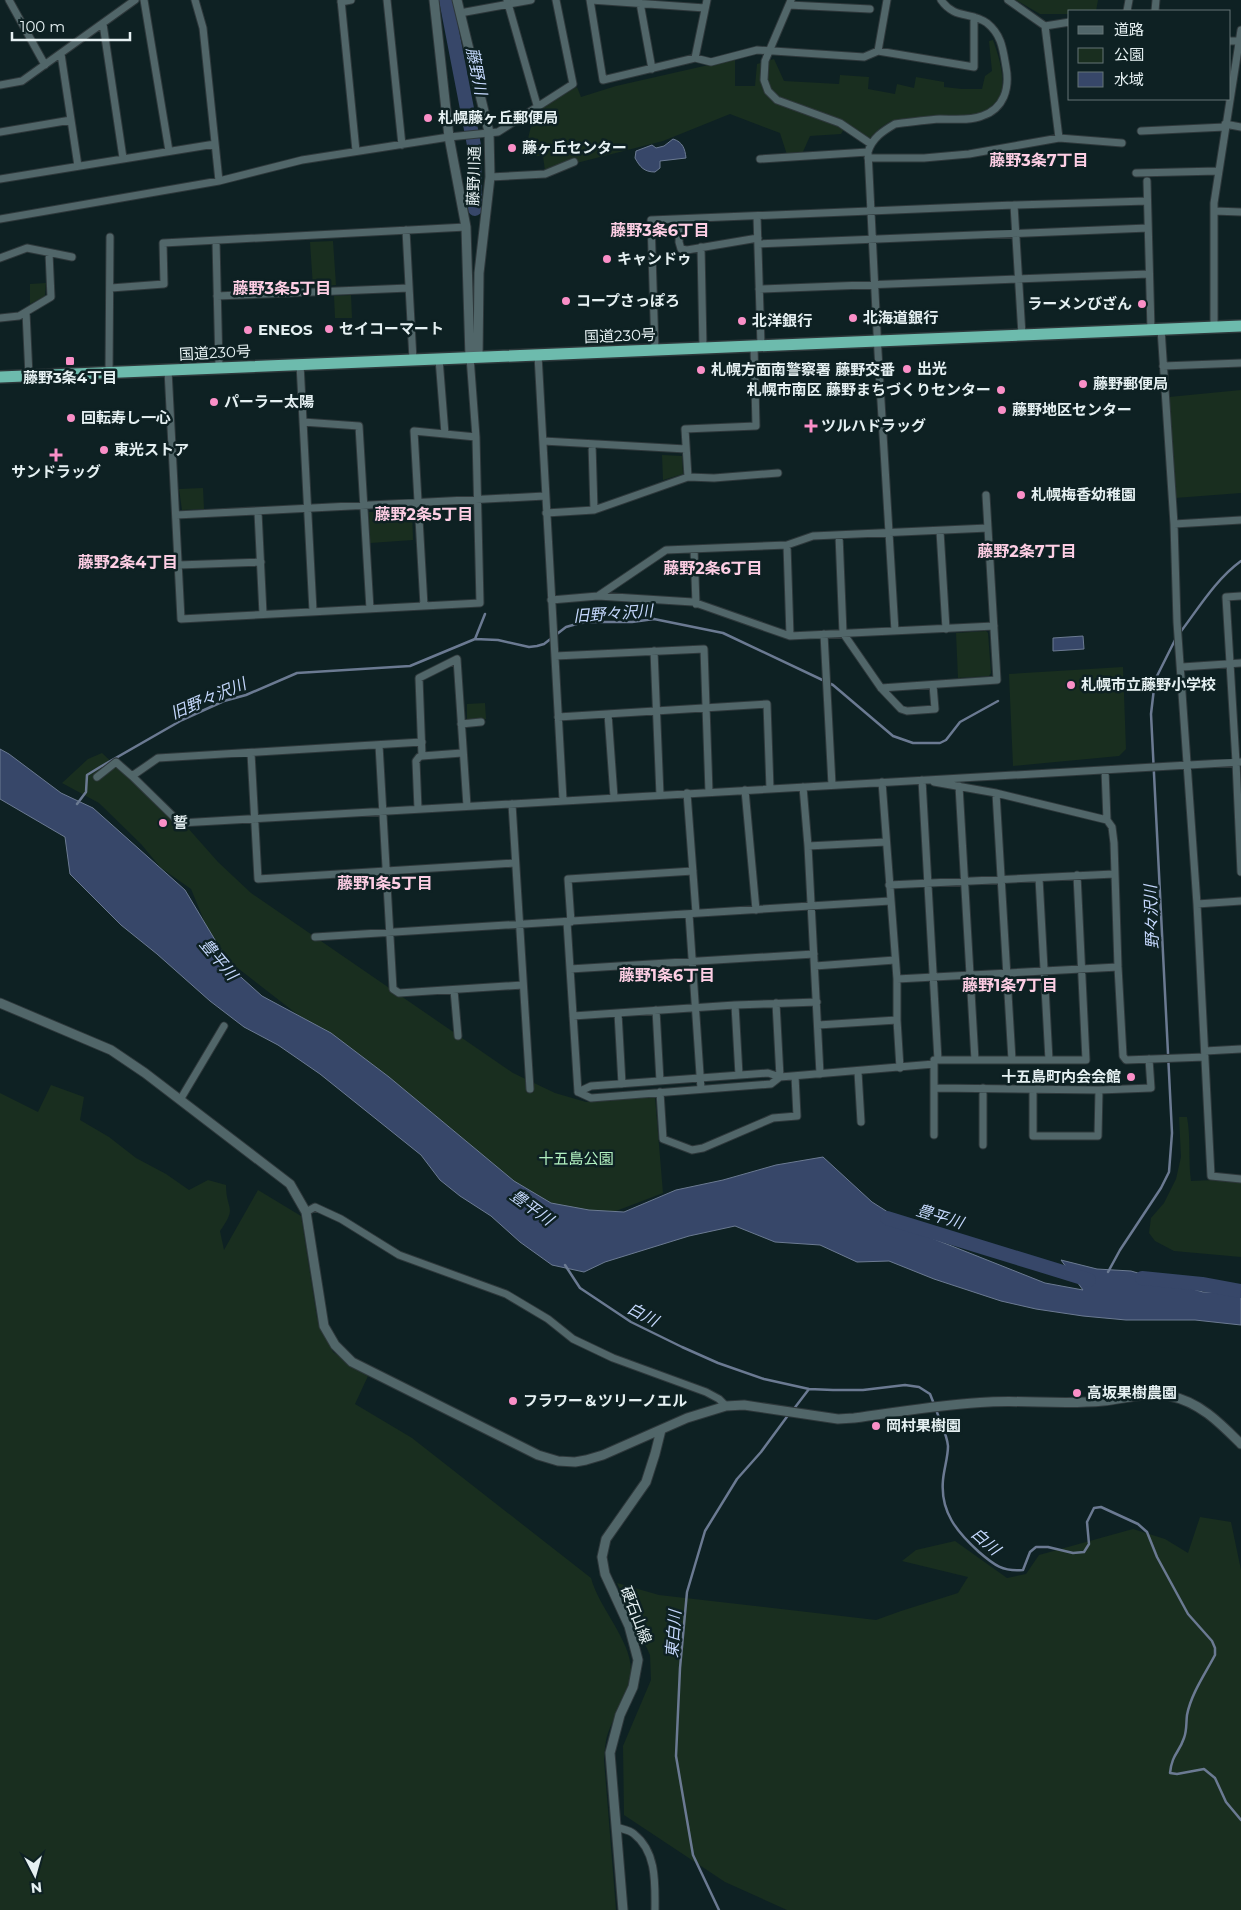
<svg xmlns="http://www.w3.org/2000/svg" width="1241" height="1910" font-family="Montserrat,'Noto Sans JP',sans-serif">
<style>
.green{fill:#192e1f}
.water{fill:#374769;stroke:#6b7a92}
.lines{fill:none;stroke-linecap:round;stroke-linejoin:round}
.stream{stroke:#6b7a92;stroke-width:2.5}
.river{stroke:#374769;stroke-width:14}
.minor-casing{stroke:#2e383b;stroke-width:9}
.tertiary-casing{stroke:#2e383b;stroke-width:11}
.trunk-casing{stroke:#2e383b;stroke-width:14}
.minor{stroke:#516669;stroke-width:7}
.tertiary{stroke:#516669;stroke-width:9}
.trunk{stroke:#6dbbad;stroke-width:11}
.poi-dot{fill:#fa8fc7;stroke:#0e2123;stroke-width:2}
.labels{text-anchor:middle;stroke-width:5;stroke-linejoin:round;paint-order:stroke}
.poi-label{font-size:15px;font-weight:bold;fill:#e5f0f2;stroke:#0e2123;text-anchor:start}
.street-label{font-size:15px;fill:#e5f0f2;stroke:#0e2123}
.park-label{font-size:15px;fill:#b2f1c1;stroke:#0e2123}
.water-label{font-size:16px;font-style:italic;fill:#c5d8fd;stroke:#0e2123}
.neighbourhood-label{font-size:16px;font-weight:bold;fill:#fdcee4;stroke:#0e2123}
</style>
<rect width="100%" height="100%" fill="#0e2123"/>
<path class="green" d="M1016 0H1098L1096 11H1070V14H1040Z
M993 40C1000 60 1011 92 991 108 988 111 983 112 980 114L891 121 880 128 868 140 847 124 841 134 810 136 802 154 787 155 780 133 730 114 663 141 545 171 543 156H525C533 109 536 110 577 87L581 97 616 86 735 59V86H755L757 64 774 59 784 81 839 84 840 75 869 77 868 89 895 94 897 84 914 88 916 77 944 82V87L962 89H982L985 76 992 71 989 41Z
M333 241 336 285 313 287 310 242Z
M46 283 45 296 30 304V284Z
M351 295 352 318H335L334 296Z
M1241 390V493L1175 498 1169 397Z
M662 455 682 456 683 474 663 480Z
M203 488 204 509 182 510 179 489Z
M412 510 413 540 370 543 369 512Z
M986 631 988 633 991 673 989 676 958 678 956 633Z
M1123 667 1126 749 1119 756 1013 766 1009 674Z
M485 703 486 719 467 720V704Z
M102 753 173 820 187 827 218 862 251 893 513 1073 555 1093 586 1102 655 1097 663 1193 616 1211 577 1218 545 1212 347 1053 217 952 191 889 161 868 141 844 99 803 62 783 88 759Z
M51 1085 84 1097 80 1120 109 1137 136 1158 166 1174 189 1190 208 1180 226 1185C226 1211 238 1206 220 1231L224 1250 258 1190 301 1216 317 1318 333 1352 368 1376 355 1404 412 1438 591 1578C599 1608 630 1639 631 1669 632 1689 615 1714 608 1733 605 1741 605 1751 604 1760L616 1910H0V1093L38 1112Z
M1179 1117H1187C1191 1138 1188 1160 1191 1181L1213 1180 1241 1182V1257L1174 1251 1155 1241 1149 1233 1151 1218 1164 1203 1176 1179 1181 1157Z
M1200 1517 1231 1522 1241 1570V1910H787L725 1882 624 1815 623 1746 651 1680 650 1655 617 1583 659 1595 876 1620 901 1611 958 1593 968 1577 902 1561 916 1550 955 1541 1007 1578 1026 1574 1039 1555 1133 1529 1165 1539 1188 1553Z"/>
<path class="water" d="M673 139C683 142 685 149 686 158L660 161V168L655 172C644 172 640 167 635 158L636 151 652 145 656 148 664 146Z
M1083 636 1084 649 1053 651V638Z
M0 749 9 754 61 793 93 808 185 890 233 970 262 996 331 1033 389 1077 514 1181 551 1203 589 1210 624 1212 676 1190 723 1180 776 1165 823 1157 872 1202 924 1235 1045 1283 1083 1290 1061 1260 1097 1269 1131 1271 1203 1292 1241 1293V1325L1195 1320H1126L1083 1316 1036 1309 1001 1301 934 1279 889 1261 857 1262 820 1245 775 1242 735 1226 689 1236 605 1262 584 1272 552 1265 520 1242 491 1216 460 1196 440 1180 421 1155 320 1074 278 1045 244 1027 210 1001 157 954 121 925 70 874 65 837 0 799Z"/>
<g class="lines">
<path class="stream" d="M1179 634C1198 609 1216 579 1241 561
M475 639 485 614
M77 804 86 792 87 775 100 767 182 720 224 701 246 695 297 673 410 666 475 639 498 640 529 647 537 646 544 644 566 627 580 623 594 622H632L654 619 723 633 833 685 893 736 913 743H940L946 740 960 722 998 701
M565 1265 580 1288 631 1322 682 1347 718 1363 764 1379 809 1389 833 1390H863L905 1385 919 1387 930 1394 934 1404
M1108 1272 1120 1250 1161 1188 1169 1172 1172 1133 1151 714 1155 680 1176 638
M936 1409C939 1420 947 1434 948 1446 948 1457 944 1469 943 1480 940 1512 957 1532 979 1552 994 1565 1003 1572 1023 1570L1030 1552 1036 1547H1048L1073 1553 1084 1552 1089 1544 1087 1522 1094 1508 1101 1507 1138 1524 1147 1532 1157 1557 1188 1614 1212 1641 1215 1648V1655C1205 1674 1191 1694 1187 1715 1186 1723 1187 1730 1184 1738 1179 1753 1172 1754 1170 1773L1177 1774 1204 1769 1215 1778 1226 1802 1241 1820
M793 1410 809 1389
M719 1910 693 1855 676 1756 680 1668 687 1592 705 1531 737 1479 761 1452 789 1414"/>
<path class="river" d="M446 0 474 145 475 209
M887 1218 1089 1280
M1142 1278 1202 1284 1241 1291"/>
<defs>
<path id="minor" d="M9 0 45 65
M144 0 169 151
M195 0 203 28 219 181
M341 0 356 151
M387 0 402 145
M507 0 537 105
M590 0 603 80 695 58 711 62 757 50 864 57 878 51 974 67V17
M591 0 705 8
M791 0 765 61 764 80 768 91 777 100 840 123 871 144
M1008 0 1045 26 1070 22
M341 2 351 0
M640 3 652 69
M789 5 870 9
M1127 11 1129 0
M1155 11 1156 0
M460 13 531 0
M103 24 123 158
M1045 26 1059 138
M1230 41H1240
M878 51 887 0
M61 54 78 166
M695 58 707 0
M0 85 22 81 135 0
M1225 124 1241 127
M1141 131 1225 127
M0 132 71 120
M868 158H924L969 154 1059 138 1122 143
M760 159 868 152
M1136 173 1218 171
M490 177 545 174 574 162
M0 179 215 144
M1147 181 1151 330
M1014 205 1022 335
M1214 211 1241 212
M757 216 761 345
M0 219 219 181 302 160 449 137 498 132 573 84 556 0
M680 219 679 242 681 249 687 250 758 238
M406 230 413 360
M216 241 219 367
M758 244 1148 228
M701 247 703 348
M0 258 27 248 72 257
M111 288 164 284 163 243 466 227
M759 289 1149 274
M217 296 409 288
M26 312 29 376
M0 318 19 316 51 297 49 253
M1214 327V203L1241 30
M1161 329 1174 524 1177 622 1197 904 1211 1176 1241 1179
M655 350 651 220 1014 205 1147 201
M538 355 563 800
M439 359 445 434
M300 364 313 611
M1163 366 1241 363
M168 370 181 619 480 603 476 437 470 357
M109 372 110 237
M303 422 359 426 370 609
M543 441 686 449
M592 444 594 510
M688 477 685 429 756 426 754 346
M258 512 263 614
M546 513 594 510 688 477 714 478 778 473
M176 515 545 496
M1174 524 1241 520
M940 531 946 629
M839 535 843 633 881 688 901 709 907 711 935 709 933 685
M787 545 813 536 988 528
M694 549 696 604
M178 565 261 562
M598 596 666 550 787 545 790 636
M1241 596 1226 597 1236 762 1241 872
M551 600 598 596 693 602 790 636 994 626
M424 606 414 431 476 437
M895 631 878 352 868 152C872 138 883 131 895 124 910 122 925 120 940 119 953 119 970 121 982 116 1004 109 1010 88 1006 67 1003 50 1002 35 987 23 971 11 955 20 941 0
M824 634 832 785
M654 651 660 795
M555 656 704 649 709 792
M1182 667 1241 663
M881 688 997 680 986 495
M608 714 614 797
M558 717 767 704 770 789
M461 724 481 722
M422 742 158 758 132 776 180 823 1241 762
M379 745 393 989 399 993 523 985
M251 753 258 879 515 863
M422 756 462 753
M1105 770 1107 820 1112 827 1114 843 1118 967 1123 1056 1126 1060 1205 1057
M97 777 116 762 132 776
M922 780 938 1060H934V1135
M882 782 897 979V1020L900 1068
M934 782 996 793 1107 820
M959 786 975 1060
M803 787 808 846 820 1074
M745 790 756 910
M687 793 696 913
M996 793 1012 1060
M512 804 530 1089
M418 809 416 761 419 757 422 756 419 678 457 659 467 806
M808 846 886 842
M1039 878 1049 1060
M889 885 1114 874
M1197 904 1241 901
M689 914 701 1089
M567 922 578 1092
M571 922 568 879 693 871
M315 937 890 901
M815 966 895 960
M570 969 814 954
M897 979 1118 967
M454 990 458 1036
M776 1003 780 1077
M735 1005 739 1075
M656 1010 660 1081
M618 1013 622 1084
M573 1016 735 1005 817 1002
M818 1025 897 1020
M1205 1051 1241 1049
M938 1060H1086L1077 875
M858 1072 861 1122
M935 1088 1099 1090 1151 1088 1149 1059
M983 1088V1145
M1033 1089V1136H1098L1099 1090
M578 1092 591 1086 768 1073 780 1077 934 1064
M578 1092 591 1098 771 1084 780 1077
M660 1092 663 1139 692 1150 703 1148 773 1118 797 1116 795 1076
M180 1100 224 1026
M306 1212 315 1207 341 1219 399 1255 506 1294 548 1319 573 1339 613 1358 706 1392 719 1399 726 1406
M616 1827C622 1829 630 1830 634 1834 657 1852 655 1884 655 1910"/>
<path id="tertiary" d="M434 0 449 137 466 227 470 357
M457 0 489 132 490 177 479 273 478 357
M0 1003 111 1050 145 1073 290 1184 306 1212 324 1326 335 1345 352 1362 538 1455 558 1461 575 1462 586 1460 603 1455 687 1418 726 1406 744 1405 838 1419 854 1418C899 1412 944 1404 989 1402 1027 1400 1065 1405 1103 1401 1125 1399 1148 1391 1170 1396 1200 1402 1221 1424 1241 1444
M623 1910 610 1753 620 1715 633 1687 638 1660 629 1626 605 1574 602 1557 606 1539 646 1482 655 1454 661 1430"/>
<path id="trunk" d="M0 377 1241 326"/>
</defs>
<use href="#minor" class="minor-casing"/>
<use href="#tertiary" class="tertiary-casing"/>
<use href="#trunk" class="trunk-casing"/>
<use href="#minor" class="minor"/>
<use href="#tertiary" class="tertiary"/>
<use href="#trunk" class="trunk"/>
</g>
<g class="poi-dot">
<circle cx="428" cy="118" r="5"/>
<circle cx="512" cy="148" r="5"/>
<circle cx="607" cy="259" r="5"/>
<circle cx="566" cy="301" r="5"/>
<circle cx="1142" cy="304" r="5"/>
<circle cx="853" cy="318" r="5"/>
<circle cx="742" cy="321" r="5"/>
<circle cx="329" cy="329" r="5"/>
<circle cx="248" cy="330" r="5"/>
<rect x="65" y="356" width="10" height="10" rx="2.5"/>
<circle cx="907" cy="369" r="5"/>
<circle cx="701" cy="370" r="5"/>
<circle cx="1083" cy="384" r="5"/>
<circle cx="1001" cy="390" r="5"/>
<circle cx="214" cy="402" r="5"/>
<circle cx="1002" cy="410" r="5"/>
<circle cx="71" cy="418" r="5"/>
<path d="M808.5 418.5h5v5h5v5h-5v5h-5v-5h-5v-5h5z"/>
<circle cx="104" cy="450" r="5"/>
<path d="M53.5 447.5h5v5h5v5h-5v5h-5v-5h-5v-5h5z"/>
<circle cx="1021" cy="495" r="5"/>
<circle cx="1071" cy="685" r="5"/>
<circle cx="163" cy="823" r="5"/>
<circle cx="1131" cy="1077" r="5"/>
<circle cx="1077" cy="1393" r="5"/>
<circle cx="513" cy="1401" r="5"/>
<circle cx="876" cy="1426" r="5"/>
</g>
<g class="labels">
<g class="poi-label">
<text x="438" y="123">札幌藤ヶ丘郵便局</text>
<text x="522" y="153">藤ヶ丘センター</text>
<text x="617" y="264">キャンドゥ</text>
<text x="576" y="306">コープさっぽろ</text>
<text x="1132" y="309" text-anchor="end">ラーメンびざん</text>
<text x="863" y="323">北海道銀行</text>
<text x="752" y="326">北洋銀行</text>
<text x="339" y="334">セイコーマート</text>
<text x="258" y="335">ENEOS</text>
<text x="917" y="374">出光</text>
<text x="711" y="375">札幌方面南警察署 藤野交番</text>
<text x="70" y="383" text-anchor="middle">藤野3条4丁目</text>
<text x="1093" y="389">藤野郵便局</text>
<text x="991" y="395" text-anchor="end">札幌市南区 藤野まちづくりセンター</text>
<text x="224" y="407">パーラー太陽</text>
<text x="1012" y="415">藤野地区センター</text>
<text x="81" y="423">回転寿し一心</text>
<text x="821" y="431">ツルハドラッグ</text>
<text x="114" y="455">東光ストア</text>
<text x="56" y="477" text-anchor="middle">サンドラッグ</text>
<text x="1031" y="500">札幌梅香幼稚園</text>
<text x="1081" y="690">札幌市立藤野小学校</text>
<text x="173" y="828">誓</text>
<text x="1121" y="1082" text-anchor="end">十五島町内会会館</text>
<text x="1087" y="1398">高坂果樹農園</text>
<text x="523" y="1406">フラワー＆ツリーノエル</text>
<text x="886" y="1431">岡村果樹園</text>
</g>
<g class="street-label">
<text transform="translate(474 176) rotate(-88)" y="5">藤野川通</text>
<text transform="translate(620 336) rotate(-2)" y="5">国道230号</text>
<text transform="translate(215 353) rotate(-3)" y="5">国道230号</text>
<text transform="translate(636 1615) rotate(69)" y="5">硬石山線</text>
</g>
<g class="park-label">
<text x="576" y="1164">十五島公園</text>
</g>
<g class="water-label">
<text transform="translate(477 71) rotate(79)" y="6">藤野川</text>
<text transform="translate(613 613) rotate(-4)" y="6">旧野々沢川</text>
<text transform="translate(208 698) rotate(-23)" y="6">旧野々沢川</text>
<text transform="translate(1151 917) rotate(-92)" y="6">野々沢川</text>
<text transform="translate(219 959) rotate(50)" y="6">豊平川</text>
<text transform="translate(532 1207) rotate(36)" y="6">豊平川</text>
<text transform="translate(940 1216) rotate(17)" y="6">豊平川</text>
<text transform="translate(643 1314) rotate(28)" y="6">白川</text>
<text transform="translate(986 1541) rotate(41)" y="6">白川</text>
<text transform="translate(673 1634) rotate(-86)" y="6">東白川</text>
</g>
<g class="neighbourhood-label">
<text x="1039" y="166">藤野3条7丁目</text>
<text x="660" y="236">藤野3条6丁目</text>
<text x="282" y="294">藤野3条5丁目</text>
<text x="424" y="520">藤野2条5丁目</text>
<text x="1027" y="557">藤野2条7丁目</text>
<text x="128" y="568">藤野2条4丁目</text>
<text x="713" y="574">藤野2条6丁目</text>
<text x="385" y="889">藤野1条5丁目</text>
<text x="667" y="981">藤野1条6丁目</text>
<text x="1010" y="991">藤野1条7丁目</text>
</g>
</g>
<rect x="1068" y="10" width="162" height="90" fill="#0e2123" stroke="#647476"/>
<rect x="1078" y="26" width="25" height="8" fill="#516669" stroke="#647476"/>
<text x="1114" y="35" font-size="15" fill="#e5f0f2">道路</text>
<rect x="1078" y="48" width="25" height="15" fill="#192e1f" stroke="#647476"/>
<text x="1114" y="60" font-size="15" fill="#e5f0f2">公園</text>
<rect x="1078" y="72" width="25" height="15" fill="#374769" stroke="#647476"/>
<text x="1114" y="85" font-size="15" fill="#e5f0f2">水域</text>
<g transform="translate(35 1875) rotate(174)" stroke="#0e2123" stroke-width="4" paint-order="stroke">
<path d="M0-4L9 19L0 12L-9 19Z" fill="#e5f0f2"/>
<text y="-8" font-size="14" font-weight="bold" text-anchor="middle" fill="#e5f0f2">N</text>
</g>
<path d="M12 32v8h118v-8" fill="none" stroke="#e5f0f2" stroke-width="2.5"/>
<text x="20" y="32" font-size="15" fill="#e5f0f2" stroke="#0e2123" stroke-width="4" paint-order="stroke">100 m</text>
</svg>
